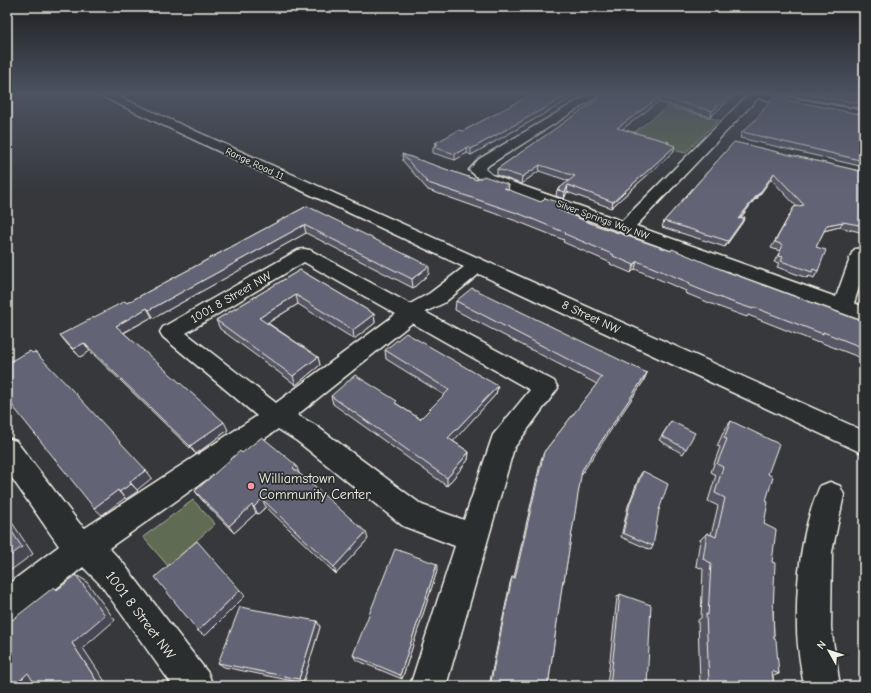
<svg xmlns="http://www.w3.org/2000/svg" width="871" height="693" font-family="'Comic Neue',sans-serif">
<style>
.green{fill:#5f6c53;stroke:#aaae9e}
.lines{fill:none;stroke-linecap:round;stroke-linejoin:round}
.minor-casing{stroke:#f4f1e8;stroke-width:3}
.minor{fill:#2a2d2e;fill-rule:evenodd}
.wall{fill:#565665;stroke:#f4f1e8}
.shaded-wall{fill:#464653;stroke:#f4f1e8}
.building{fill:#646476;stroke:#f4f1e8}
.poi-dot{fill:#ff9aa2;stroke:#2a2d2e;stroke-width:1.5}
.labels{text-anchor:middle;stroke-width:3.5;stroke-linejoin:round;paint-order:stroke}
.far-street-label{font-size:10px;fill:#f4f1e8;stroke:#2a2d2e}
.street-label{font-size:12px;fill:#f4f1e8;stroke:#2a2d2e}
.near-poi-label{font-size:14px;fill:#f4f1e8;stroke:#2a2d2e;text-anchor:start}
.near-street-label{font-size:14px;fill:#f4f1e8;stroke:#2a2d2e}
</style>
<rect width="100%" height="100%" fill="#36383c"/>
<filter id="ink" filterUnits="userSpaceOnUse"><feTurbulence type="fractalNoise" baseFrequency=".025" numOctaves="2"/><feDisplacementMap in="SourceGraphic" scale="8" xChannelSelector="R" yChannelSelector="G"/><feConvolveMatrix kernelMatrix="1 2 1 2 8 2 1 2 1" color-interpolation-filters="sRGB"/></filter>
<g filter="url(#ink)">
<path class="green" d="M667 107 719 120 685 153 628 137Z
M193 500 215 524 168 566 143 537Z"/>
<g class="lines">
<defs>
<path id="minor" d="M100 94H113L864 431V454L479 274 444 303 425 312 554 381 558 388 514 448 446 686H410L455 546 403 526 297 441 278 429 109 548 123 563 208 673 213 686H173L101 585 83 567 19 618 7 623V585L59 546 7 471V438L16 441 80 524 85 528 257 416 163 337 160 332 163 327 298 250 304 249 310 250 410 304 430 293 464 267 101 96ZM304 262 396 314 276 403 186 333ZM412 323 530 390 493 435 464 520 422 505 315 425 297 415Z
M589 94H601L489 165 485 169 492 175 622 221 749 94H769L864 111V119L758 98 636 226 836 297 852 253 855 249 864 248V272L854 303 864 307V321L482 181 469 170 479 159Z
M830 482 840 486 844 495 832 552 831 628 840 686H804C801 667 797 647 797 628 796 581 801 529 820 486Z"/>
</defs>
<use href="#minor" class="minor-casing"/>
<use href="#minor" class="minor"/>
</g>
<path class="wall" d="M533 94H579L471 155 467 153 455 160 433 153V147L435 145V143L463 131Z
M598 94H736L710 117 658 102 622 129 669 142 668 144 673 152 611 208 567 192 564 199 556 196 557 190 569 181 539 171 521 184 497 175V169L597 100V99Z
M778 94H852L864 96V109Z
M864 115V167L740 138 742 132Z
M734 142 864 172V233L839 227 824 231 816 247 818 271 814 278 809 276 807 278 777 267 779 263 774 262 780 251 771 248 794 207H797L771 179 756 200 755 199 740 219 745 217 742 223 725 247 662 227 664 221Z
M402 154 477 180 508 190 595 225 725 271 864 322V359L817 341 816 342 748 315 747 317 722 308 685 293 686 291 635 269 631 273 610 264 611 263 563 242 564 240 519 222 428 190 403 161Z
M307 206 429 274 413 288 306 233 154 318 152 317 124 333 228 430 196 454 90 351 80 357 67 344 60 335 127 303Z
M300 270 374 314 375 323 354 339 298 304 268 323 318 357 320 365 296 385 220 329 216 320Z
M456 301 647 373 643 382 581 473 564 581 562 585 548 686H489L510 583 512 577H514L541 460 544 452 597 384 455 310Z
M385 350 498 386 496 394 453 441 469 452 468 460 447 486 333 404 331 396 397 404 420 419 444 395 386 359Z
M671 421 686 449 683 454 659 440Z
M731 421 768 474 764 524 772 562 774 639 779 674 773 676 774 686H697L700 684 698 620 701 618 703 569 696 566 700 540 707 533 711 535 718 506 708 501 716 475 711 472 720 447 717 446 725 429Z
M242 453 299 473 368 539 336 574 266 507 258 514 256 513 234 533 201 499 195 491Z
M643 471 653 546 651 550 621 537 628 506 640 475Z
M437 571 402 679 356 660 353 655Z
M620 594 647 686H607L617 597Z
M317 621 320 627 303 683 224 667 218 663Z"/>
<path class="shaded-wall" d="M570 94H579L471 155V149Z
M732 94H736L710 117 712 111Z
M660 97 658 102 616 134 617 128Z
M675 146 673 152 611 208 613 202Z
M468 147 467 153 455 160V154Z
M540 165 539 171 521 184 522 177Z
M774 173 771 179 756 200 759 194Z
M509 185 508 192 504 188Z
M568 185 567 192 564 199 565 192Z
M758 194 755 199 735 225 738 219Z
M745 217 742 223 725 247 728 241Z
M843 222 839 227 823 231 827 225Z
M304 225 306 233 154 318 149 310Z
M637 261 635 269 631 273 634 265Z
M429 266V274L413 288 412 279Z
M296 295 298 304 262 326 259 318Z
M147 308 152 317 121 334 116 326Z
M374 314 375 323 354 339 353 330Z
M84 343 90 351 80 357 73 349Z
M318 357 320 365 296 385 293 376Z
M647 373 643 382 579 478 582 470Z
M498 386 496 394 448 447V438Z
M224 422 228 430 196 454 190 446Z
M469 452 468 460 447 486V478Z
M296 465 299 473 296 476 293 468Z
M146 470 152 478 137 490 130 482Z
M131 484 138 491 126 499 119 492Z
M118 490 125 498 102 515 94 508Z
M262 499 266 507 258 514 254 507Z
M252 505 256 513 234 533 229 526Z
M7 515 33 554 7 573Z
M366 532 368 539 336 574 334 567Z
M437 564V571L402 679 400 675Z
M76 575 86 581 115 620 83 648 108 686H100L72 643Z
M240 590 245 596 205 636 198 631Z
M317 621 320 627 303 683 299 679Z
M28 673 41 677 31 686H14Z"/>
<path class="building" d="M533 94H570L471 149 468 147 455 154 433 147 438 144 435 143 459 130 463 131Z
M598 94H732L712 111 660 97 617 128 669 142 667 143 675 146 613 202 568 185 565 192 557 190 575 176 540 165 522 177 497 169 601 97Z
M804 94H852L864 96V104Z
M774 97 864 115V161L742 132 754 121Z
M734 142 864 172V226L843 222 827 225 816 247 826 250 818 271 813 269 812 272 781 261 783 257 778 256 783 245 775 242 794 207 804 205 774 173 759 194H758L738 219 745 217 728 241 664 221Z
M402 154 477 180 484 176 509 185 504 188 541 202 545 198 561 203 559 210 595 225 671 251 672 249 725 271 864 322V348L823 332V334L753 307V309L726 300 689 285 690 283 637 261 634 265 613 256 614 255 565 234 566 233 520 214 428 183Z
M307 206 429 266 412 279 304 225 149 310 147 308 116 326 224 422 190 446 84 343 73 349 60 335 125 301 127 303Z
M300 270 374 314 353 330 296 295 259 318 318 357 293 376 216 320Z
M472 288 647 373 582 470 564 581 563 580 548 686H490L512 577 515 578 544 452 602 377 456 301Z
M406 333 498 386 448 438 469 452 447 478 331 396 355 375 397 401 395 403 420 419 449 390 385 350Z
M30 351 32 353 35 352 75 393 146 470 130 482 131 484 119 492 118 490 94 508 7 399V363Z
M671 421 695 433 686 449 662 436Z
M731 421 779 444 768 474 773 477 766 501 768 502 764 524 776 530 772 562 775 563 773 611 774 639 776 640 779 674 772 671 774 686H706L705 682 709 683 706 614 708 615 711 563 703 559 707 533 716 537 725 498 715 493 723 467 717 464 727 439 724 438Z
M262 437 296 465 293 468 366 532 334 567 262 499 254 507 252 505 229 526 195 491 240 451 242 453Z
M643 471 668 484 659 510 653 546 623 533 630 503Z
M7 524 22 547 7 558Z
M197 541 240 590 198 631 155 577Z
M395 549 437 564 400 675 353 655Z
M76 575 105 615 72 643 100 686H36L28 673 14 686H7V624L54 587 57 590Z
M620 594 651 605 647 686H610Z
M240 607 317 621 299 679 218 663Z"/>
</g>
<linearGradient id="sky" x2="0" y2="1"><stop stop-color="#1e1f21"/><stop offset="0.49" stop-color="#4c5361"/><stop offset="1" stop-color="#4c5361" stop-opacity="0"/></linearGradient>
<rect width="871" height="191" fill="url(#sky)"/>
<circle class="poi-dot" cx="251" cy="486" r="4"/>
<g class="labels">
<g class="far-street-label">
<text transform="translate(255 163) rotate(25)" y="4">Range Road 11</text>
<text transform="translate(603 219) rotate(20)" y="4">Silver Springs Way NW</text>
</g>
<g class="street-label">
<text transform="translate(231 297) rotate(-30)" y="4">1001 8 Street NW</text>
<text transform="translate(591 317) rotate(25)" y="4">8 Street NW</text>
</g>
<g class="near-poi-label">
<text x="259" y="483">Williamstown<tspan x="259" dy="16">Community Center</tspan></text>
</g>
<g class="near-street-label">
<text transform="translate(141 615) rotate(53)" y="5">1001 8 Street NW</text>
</g>
</g>
<rect width="871" height="693" fill="none" stroke="#2a2d2e" stroke-width="24"/>
<rect x="12" y="12" width="847" height="669" fill="none" stroke="#f4f1e8" stroke-width="1.5" filter="url(#ink)"/>
<g transform="translate(829 651) rotate(309)" stroke="#2a2d2e" stroke-width="3" paint-order="stroke">
<path d="M0-3L7 15L0 10L-7 15Z" fill="#f4f1e8"/>
<text y="-6" font-size="11" font-weight="bold" text-anchor="middle" fill="#f4f1e8">N</text>
</g>
</svg>
